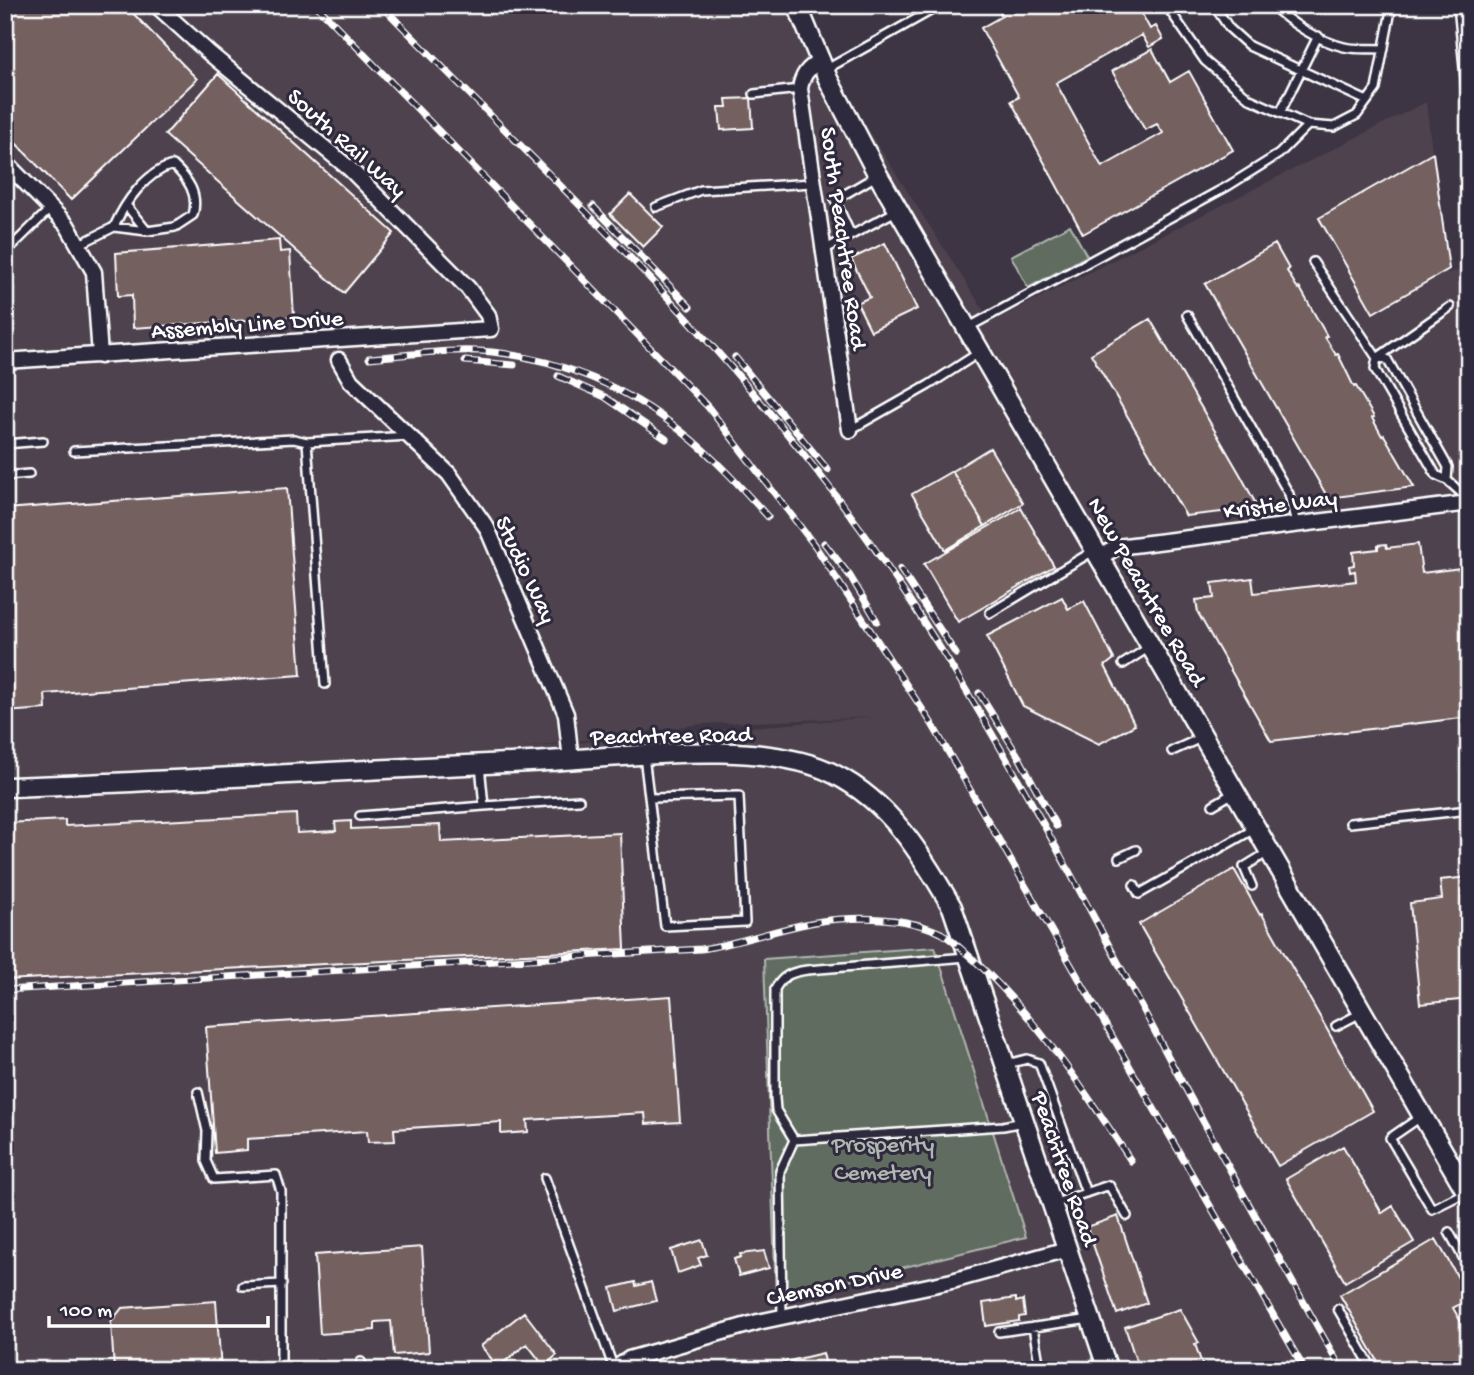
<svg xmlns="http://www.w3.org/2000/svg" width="1474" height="1375" font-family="'Gochi Hand',sans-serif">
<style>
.built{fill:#4e424d;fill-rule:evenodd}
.green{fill:#616c61;stroke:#b0b6b0;stroke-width:2}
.building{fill:#756161;stroke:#fff;stroke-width:2}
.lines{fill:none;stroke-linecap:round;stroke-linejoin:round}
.service-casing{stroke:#fff;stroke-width:12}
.minor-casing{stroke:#fff;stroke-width:19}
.tertiary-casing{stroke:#fff;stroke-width:23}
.service{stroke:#2f2a3d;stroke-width:7}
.minor{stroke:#2f2a3d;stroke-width:14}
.tertiary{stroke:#2f2a3d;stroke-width:18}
.rail-casing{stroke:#fff;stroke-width:7}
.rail{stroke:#2f2a3d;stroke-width:4.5;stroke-dasharray:13;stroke-linecap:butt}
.labels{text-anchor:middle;stroke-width:6;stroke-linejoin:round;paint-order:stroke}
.street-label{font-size:24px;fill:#fff;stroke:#2f2a3d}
.park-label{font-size:24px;fill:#b0b6b0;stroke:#2f2a3d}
</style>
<rect width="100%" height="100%" fill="#3d3544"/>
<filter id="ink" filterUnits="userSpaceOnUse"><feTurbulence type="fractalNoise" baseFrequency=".0143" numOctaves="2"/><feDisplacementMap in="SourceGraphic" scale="14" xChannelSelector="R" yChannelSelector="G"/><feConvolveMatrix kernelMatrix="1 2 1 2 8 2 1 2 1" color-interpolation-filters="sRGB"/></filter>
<g filter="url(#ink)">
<path class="built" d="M5 5H817L796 17 991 322 1426 102 1447 273 1469 269V1370H5ZM875 717 702 731 523 748 702 724Z"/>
<path class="green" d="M1070 225 1087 256 1028 288 1011 256Z
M935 947 1026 1237 776 1299 764 959Z"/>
<path class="building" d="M13 5H125L197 79 71 200 5 132V13Z
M998 5H1137L1150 29 1156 26 1163 39 1149 47 1142 35 1056 83 1102 167 1163 133 1157 124 1145 130 1112 71 1152 49 1170 82 1189 71 1233 150 1083 234 1011 101 1019 97 981 28 1002 16 996 6Z
M218 74 394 233 344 293 165 135Z
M751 98 753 128 721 130 719 107H727L726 99Z
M1433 153 1449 269 1373 313 1319 218Z
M630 194 663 227 643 247 610 214Z
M279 240 280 252 290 251 294 317 133 328 132 295 118 296 116 253Z
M885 243 917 309 871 331 857 303 870 297 851 259Z
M1275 244 1289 269 1287 271 1298 289 1300 288 1327 336 1325 337 1336 355 1338 354 1354 387 1356 386 1374 417 1372 418 1382 436 1384 435 1414 487 1328 498 1205 284Z
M1150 319 1241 476 1258 508 1186 516 1091 354Z
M990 448 1023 503 985 526 952 471Z
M952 471 985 526 945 550 912 494Z
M287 488 301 675 45 694 46 709 5 712V578H9L5 509Z
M1021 508 1054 566 958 622 924 564Z
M1386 544 1387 548 1418 544 1422 573 1469 567V717L1271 741 1198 613 1196 600 1214 598 1212 583 1252 578 1254 593 1356 581 1355 571 1350 572 1349 566 1354 565 1353 552 1378 549V545Z
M1062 597 1068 609 1084 601 1114 659 1105 666 1135 725 1099 744 1023 706 987 636Z
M296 814 297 833 336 831 335 822 351 821V829L440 825 441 842 620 833 625 949 5 980V823L65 820V826Z
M1234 869 1260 915 1262 914 1373 1111 1278 1166 1139 924Z
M1469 877V999L1420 1004 1410 903 1442 899 1440 880Z
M671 996 680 1122 646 1124 645 1113 527 1120 528 1132 501 1134V1122L394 1129 395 1141 368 1142 367 1131 247 1139V1150L215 1153 206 1027Z
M1343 1146 1382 1213 1393 1206 1414 1242 1345 1282 1286 1179Z
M1118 1216 1147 1303 1117 1314 1087 1227Z
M1436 1239 1469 1297V1299L1453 1308 1469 1336V1370H1383L1340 1295Z
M702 1240 707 1255 698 1258 701 1265 678 1273 671 1250Z
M422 1247 429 1352 394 1355 391 1321 375 1322V1330L320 1334 315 1255Z
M764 1251 769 1268 739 1276 734 1259 741 1257 740 1254Z
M635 1282 636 1286 651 1282 656 1301 617 1311 611 1288Z
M1016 1298V1302L1023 1300 1025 1316 1019 1317V1321L986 1326 983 1303Z
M216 1301 221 1370H114L111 1322 122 1308Z
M1180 1309 1199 1343 1195 1344 1204 1370H1139L1125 1327Z
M524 1312 557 1355 544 1366 527 1344 498 1367 481 1346Z
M823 1353 827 1370H751Z"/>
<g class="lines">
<defs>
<path id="service" d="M1166 5 1205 61 1250 99 1308 125 1334 127 1357 115 1376 89 1392 5
M1214 5 1229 28 1249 46 1367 101
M1272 5C1291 24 1319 41 1344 47 1356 50 1371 48 1384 49
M1458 5 1469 120
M825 70 941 5
M754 94 800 89
M1280 113 1318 36
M126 205 147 231
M656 207 701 190 812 183
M851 235 835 200 876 176
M78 245 114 227 147 231 175 227 193 215C199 194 188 179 173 165 146 172 125 202 114 227
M824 250 896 211
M5 253 51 208
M1313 262 1377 358 1450 307
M1187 315 1289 494 1296 524
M967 328 1228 186 1279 154 1308 125
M850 430 929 385 980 352
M307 442 409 436
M5 444 43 441
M74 451 294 439 307 442 325 684
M5 476 29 474
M1447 480 1448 467 1387 359 1377 358 1375 369 1436 475 1447 480 1469 500
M990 613 1095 550
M1123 664 1151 646
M1172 751 1203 737
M644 756 665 926 745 922 739 796 650 798
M480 765 484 806 579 800
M1213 805 1235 792
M360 816 484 806
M1350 823 1469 810
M1119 858 1136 850
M1134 885 1139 894 1256 828
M1252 886 1244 867 1270 851
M1336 1026 1363 1012
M1007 1064 1027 1059 1039 1063 1086 1193
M198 1092 207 1131 206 1161 214 1179 276 1175 281 1191V1370
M1422 1116 1390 1138 1432 1209 1466 1192
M794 1140 776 1110 775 1098V989C783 975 792 972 807 970L967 957
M545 1178 614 1369
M1053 1204 1109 1185 1127 1216
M1449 1232 1469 1268
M243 1286 282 1284
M1338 1309 1373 1370
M782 1318 780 1171 794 1140 1003 1126 1023 1122
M999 1332 1090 1319
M360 1370 361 1362
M1012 1370 1039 1363 1033 1327"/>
<path id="minor" d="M820 61C808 68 802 75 800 89L850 430
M5 162 67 225 94 272 100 356
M339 360 351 381 449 474 487 528 566 714 571 761
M5 361 491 329 488 315 468 288 350 169 209 53 156 5
M1100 557 1117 547 1469 503
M613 1370 629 1359 758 1322 952 1281 1067 1249"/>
<path id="tertiary" d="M797 5 828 79 878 175 1469 1196
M5 787C180 781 355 770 530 762 614 759 760 736 834 774 890 802 922 855 952 907L1108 1370"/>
</defs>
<use href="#service" class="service-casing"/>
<use href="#minor" class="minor-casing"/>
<use href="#tertiary" class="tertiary-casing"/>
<use href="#service" class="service"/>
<use href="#minor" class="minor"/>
<use href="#tertiary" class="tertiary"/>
<defs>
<path id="rail" d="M316 5 708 407 815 546 932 724 1305 1370
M381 5C556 183 742 356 884 562 989 716 1075 881 1162 1045 1220 1154 1281 1262 1342 1370
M593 206 690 307
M735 357 828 470
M369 358C410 355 451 348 492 352 560 359 628 388 681 431 713 456 741 487 768 517
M465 361 514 365
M558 376 605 397 666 439
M824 543 850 576 877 621
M900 569 956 654
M979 693 1019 757 1056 826
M5 990 701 949C748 942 793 922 841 919 874 917 911 919 941 933 952 939 964 952 974 960 1036 1017 1085 1091 1131 1161"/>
</defs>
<use href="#rail" class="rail-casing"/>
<use href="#rail" class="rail"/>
</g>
</g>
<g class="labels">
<g class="street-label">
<text transform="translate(348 142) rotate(42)" y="8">South Rail Way</text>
<text transform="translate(845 238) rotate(82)" y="8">South Peachtree Road</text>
<text transform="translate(247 323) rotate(-4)" y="8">Assembly Line Drive</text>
<text transform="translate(1280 503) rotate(-7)" y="8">Kristie Way</text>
<text transform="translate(527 569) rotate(65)" y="8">Studio Way</text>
<text transform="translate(1148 591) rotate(60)" y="8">New Peachtree Road</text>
<text transform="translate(671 734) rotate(-1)" y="8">Peachtree Road</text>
<text transform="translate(1066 1168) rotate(71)" y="8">Peachtree Road</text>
<text transform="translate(834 1283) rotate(-12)" y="8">Clemson Drive</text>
</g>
<g class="park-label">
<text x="883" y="1151">Prosperity<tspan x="883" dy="28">Cemetery</tspan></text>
</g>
</g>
<rect width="1474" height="1375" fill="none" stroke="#2f2a3d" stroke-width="28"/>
<rect x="14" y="14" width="1446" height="1347" fill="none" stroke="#fff" stroke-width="2.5" filter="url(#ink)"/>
<path d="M49 1316v10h219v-10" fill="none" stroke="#ffffff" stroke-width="3.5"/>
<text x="60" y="1316" font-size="21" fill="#ffffff" stroke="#2f2a3d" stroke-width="5" paint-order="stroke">100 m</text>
</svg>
